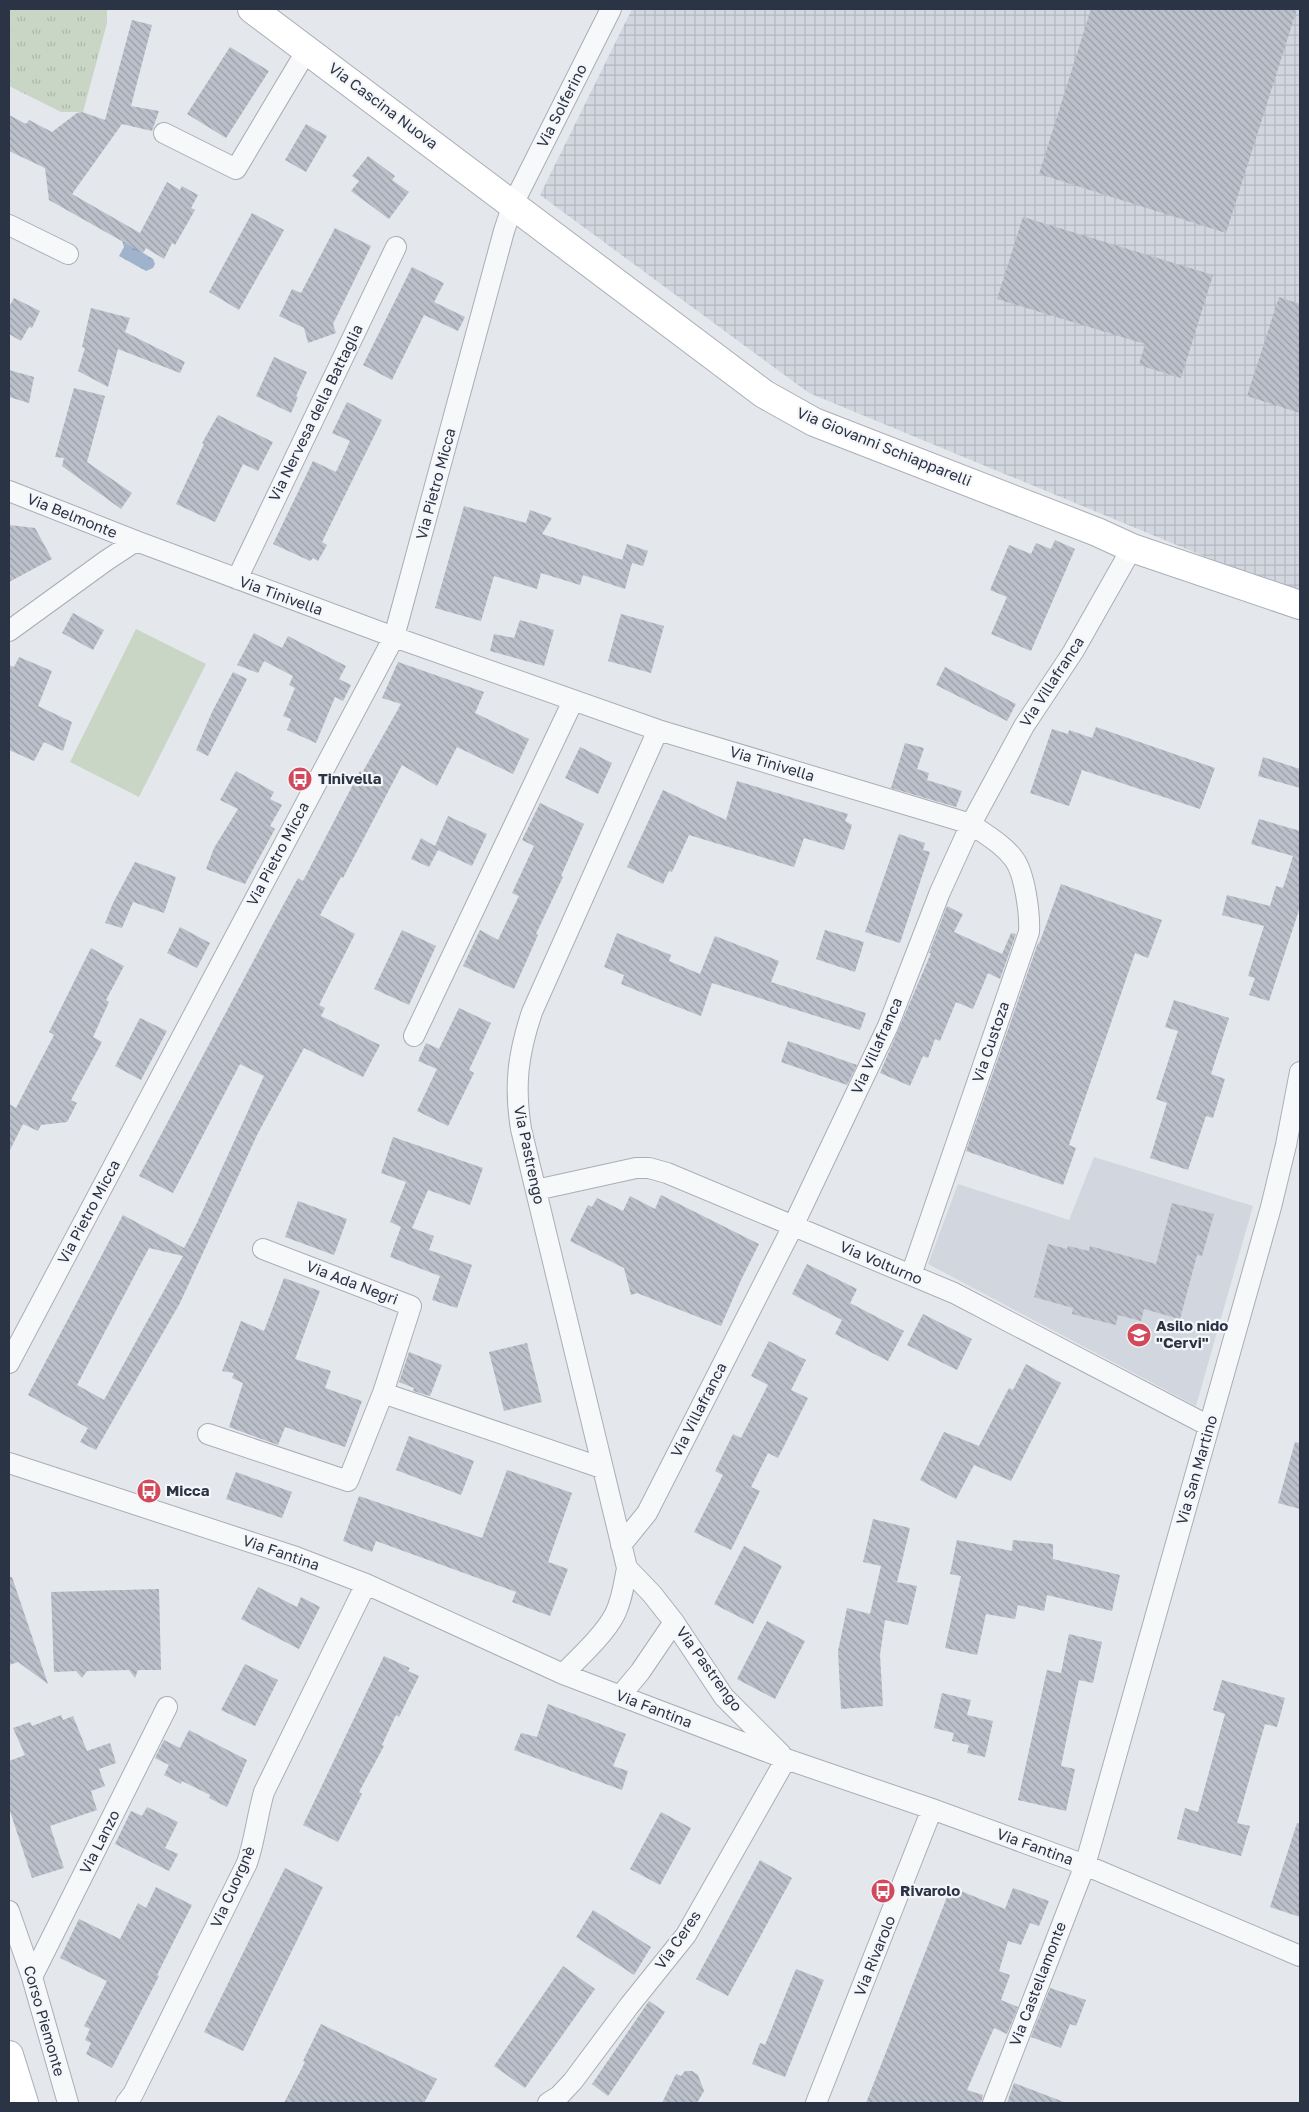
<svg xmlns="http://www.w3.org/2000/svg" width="1309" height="2112" font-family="'Golos Text',sans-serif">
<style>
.built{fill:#d2d6de}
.industrial{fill:url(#industrial-grid)}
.grass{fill:url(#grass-tufts)}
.park{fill:#c9d6c5}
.water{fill:url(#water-ripples)}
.building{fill:url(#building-back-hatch);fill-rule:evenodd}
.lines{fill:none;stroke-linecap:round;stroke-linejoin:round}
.street-casing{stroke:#a9aeb7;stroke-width:22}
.secondary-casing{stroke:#a9aeb7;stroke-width:30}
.street{stroke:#f7f8fa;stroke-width:20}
.secondary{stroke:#fff;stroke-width:28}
.labels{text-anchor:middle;stroke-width:4.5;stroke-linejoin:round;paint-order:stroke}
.street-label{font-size:15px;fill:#2b3445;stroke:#f4f6f9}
.poi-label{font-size:15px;font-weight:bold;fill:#2b3445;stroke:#f4f6f9;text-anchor:start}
</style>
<defs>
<pattern id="industrial-grid" width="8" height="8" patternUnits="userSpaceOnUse" patternTransform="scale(1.25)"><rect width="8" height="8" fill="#d2d6de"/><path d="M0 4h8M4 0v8" fill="none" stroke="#b4b8c0"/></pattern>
<pattern id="grass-tufts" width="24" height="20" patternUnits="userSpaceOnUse" patternTransform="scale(1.25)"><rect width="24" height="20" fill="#c9d6c5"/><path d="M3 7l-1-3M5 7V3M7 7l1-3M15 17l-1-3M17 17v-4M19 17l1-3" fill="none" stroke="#adb8ab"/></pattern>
<pattern id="water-ripples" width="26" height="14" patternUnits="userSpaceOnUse" patternTransform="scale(1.25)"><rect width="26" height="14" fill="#9fb4cc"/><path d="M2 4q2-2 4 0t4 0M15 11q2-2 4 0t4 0" fill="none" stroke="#8293a7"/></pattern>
<pattern id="building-back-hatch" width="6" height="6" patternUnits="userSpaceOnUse" patternTransform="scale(1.25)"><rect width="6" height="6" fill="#bbc0ca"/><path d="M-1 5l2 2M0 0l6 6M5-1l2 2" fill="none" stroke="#989da6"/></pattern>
</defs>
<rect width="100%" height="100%" fill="#e4e7ec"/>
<path class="built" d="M1094 1157 1253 1206 1196 1406 928 1264 958 1184 1069 1220Z"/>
<path class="industrial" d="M632 9H1300V594L1288 591 809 393 540 195Z"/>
<path class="grass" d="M9 9H107V23L83 112H61L9 86Z"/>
<path class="park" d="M136 629 206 664 139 797 70 762Z"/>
<path class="water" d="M122 240 153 259 155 264 153 268 146 271 119 256 124 247Z"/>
<path class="building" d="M1091 9H1297L1226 233 1039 174Z
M132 20 152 25 131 106 159 111 152 131 122 124 72 194 140 233 167 182 180 190 182 186 198 195 191 208 195 210 175 245 172 243 164 259 146 248 143 253 49 200 45 168 9 151V115L26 124 29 120 52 132 77 113 82 112 105 120Z
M230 47 269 71 226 138 187 114Z
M306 124 327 136 306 172 285 160Z
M368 156 395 176 392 180 409 192 389 219 351 191 359 181 352 176Z
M252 213 284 230 239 310 209 292Z
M1023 217 1213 275 1181 378 1139 365 1145 344 997 299Z
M335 228 371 246 333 324 336 333 308 343 304 328 279 316 292 289 301 293Z
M412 267 444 283 434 302 465 317 458 331 424 315 392 380 363 365Z
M1279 297 1300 304V413L1247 396Z
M14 298 40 311 32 328 29 327 21 341 9 334V307Z
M91 308 130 318 125 332 185 362 180 373 118 349 108 387 78 371 85 348 82 347Z
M274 357 307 372 296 396 298 397 291 413 256 396Z
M9 370 34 377 29 403 9 397Z
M74 388 105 396 87 462 132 493 121 509 62 466 64 458 55 457Z
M347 402 382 420 322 542 327 545 318 561 313 558 310 561 273 544 313 461 336 472 350 441 332 433Z
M218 415 273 442 258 471 243 464 215 522 176 504 204 444 202 443Z
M464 506 526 523 530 510 552 518 542 534 632 563 625 589 583 575 580 585 541 573 537 589 494 576 481 621 435 608Z
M9 525 35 528 52 559 9 582Z
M1055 540 1075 549 1031 651 991 634 1007 597 990 590 1009 545 1031 554 1036 543 1051 549Z
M627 544 648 551 643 566 622 560Z
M73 613 104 630 93 650 62 633Z
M621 614 664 626 651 673 608 661Z
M520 620 554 630 544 666 490 651 494 634 514 638Z
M254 633 282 648 288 636 346 666 339 679 351 685 343 701 335 697 316 743 287 730 291 719 283 716 295 688 289 685 293 676 264 661 258 673 237 665Z
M19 657 52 671 38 706 72 722 63 751 44 742 34 761 9 750V665L14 667Z
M398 662 484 692 475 713 529 739 513 774 457 747 437 786 402 765 343 878 341 877 320 915 355 934 319 1005 325 1008 321 1016 380 1045 363 1077 304 1048 257 1135 180 1303 96 1450 80 1442 88 1428 28 1395 123 1215 184 1248 197 1223 264 1076 240 1064 173 1193 139 1176 273 924 298 878 303 881 360 771 362 773 401 704 382 698ZM149 1248 183 1256 104 1400 77 1385Z
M945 667 1016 704 1007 721 936 685Z
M233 672 247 679 208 756 196 750 212 712Z
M1096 727 1215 768 1200 809 1082 770 1069 806 1030 793 1052 729 1068 734 1069 730 1092 738Z
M905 743 924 748 917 769 929 773 927 780 962 791 956 807 891 788Z
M580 747 612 763 598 794 565 778Z
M1263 757 1300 769V788L1258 776Z
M236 771 274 792 270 799 282 805 270 826 275 829 245 884 206 869 214 848 238 809 220 800Z
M737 781 848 814 845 821 852 825 844 850 804 838 794 867 689 835 672 872 669 871 663 884 627 867 663 790 726 820Z
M540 803 584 824 561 876 563 877 536 934 538 935 514 989 463 966 480 930 498 940 519 896 512 893 534 846 522 840Z
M448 816 487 834 472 866 438 850 429 867 411 859 421 838 435 846Z
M1259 819 1300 831V907L1269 1001 1249 995 1255 978 1248 976 1264 926 1222 915 1227 895 1270 906 1276 886 1283 888 1293 856 1251 844Z
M899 834 925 843 923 850 930 852 900 943 865 932Z
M135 862 176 877 164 913 133 902 122 928 105 923 113 903Z
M1061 884 1162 920 1148 958 1135 953 1069 1145 1076 1148 1063 1185 966 1151 1038 943 1039 944Z
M947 906 963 914 954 932 1002 954 1011 933 1016 934 1000 979 988 973 973 1009 956 1002 940 1041 935 1039 928 1058 923 1056 910 1086 880 1073 931 953H929Z
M180 927 210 943 197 968 167 953Z
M402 930 436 946 409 1005 374 989Z
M825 930 864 942 855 972 816 959Z
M617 933 671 955 669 961 700 974 715 936 779 961 771 982 866 1013 860 1030 712 983 701 1016 670 1004 621 984 624 975 604 967Z
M91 948 124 966 106 1000 109 1002 93 1037 102 1042 71 1100 77 1103 67 1122 41 1125 38 1131 23 1124 9 1152V1104L16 1108 54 1035 49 1032Z
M1174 1000 1229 1018 1211 1074 1225 1079 1213 1118 1206 1116 1188 1170 1150 1158 1167 1103 1156 1099 1178 1031 1165 1027Z
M459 1008 491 1023 469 1070 474 1073 448 1126 417 1111 437 1069 418 1061 426 1043 439 1049Z
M140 1018 167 1031 141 1080 115 1066Z
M788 1041 857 1065 847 1085 781 1062Z
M393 1137 483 1168 470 1205 428 1190 412 1228 434 1236 429 1250 472 1265 457 1308 432 1300 440 1276 390 1257 401 1227 390 1222 406 1182 381 1173Z
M661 1195 759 1244 741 1280 721 1326 637 1293 631 1295 624 1268 570 1241 588 1205 592 1207 597 1198 623 1211 630 1196 655 1209Z
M298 1201 347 1219 334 1255 285 1237Z
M1172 1203 1214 1214 1202 1256 1197 1255 1180 1319 1144 1309 1141 1321 1118 1315 1116 1325 1072 1314 1073 1308 1034 1297 1048 1244 1067 1249 1068 1246 1089 1251 1090 1246 1156 1264Z
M807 1264 857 1289 850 1303 904 1331 888 1361 835 1334 842 1320 792 1294Z
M284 1278 320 1291 295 1359 331 1371 325 1388 362 1401 345 1447 285 1427 278 1445 229 1427 243 1383 232 1378 234 1373 222 1371 230 1350 241 1321 264 1331Z
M923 1314 972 1339 957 1370 907 1345Z
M769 1341 806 1360 791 1390 808 1398 778 1458 768 1453 751 1487 760 1491 731 1550 694 1532 723 1475 715 1471 733 1434 741 1438 768 1385 751 1376Z
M527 1343 542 1402 504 1411 489 1352Z
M409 1352 442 1365 430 1396 413 1391 414 1388 399 1382Z
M1026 1364 1061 1383 1011 1481 974 1465 956 1499 920 1480 944 1432 979 1446 1009 1388 1013 1390Z
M409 1436 474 1461 461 1495 396 1470Z
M1295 1442 1300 1443V1509L1278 1503Z
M507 1470 572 1493 548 1562 568 1569 550 1616 512 1602 516 1592 376 1541 372 1552 343 1541 359 1496 482 1538Z
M236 1472 292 1492 282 1518 226 1499Z
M873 1519 910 1528 897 1582 917 1586 908 1625 885 1620 880 1655 883 1706 841 1709 838 1651 847 1608 870 1614 881 1566 863 1562Z
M957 1540 1012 1551 1013 1540 1053 1544V1559L1120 1575 1112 1611 1047 1595 1044 1611 1018 1605 1015 1619 986 1614 977 1655 945 1648 961 1576 950 1574Z
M744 1546 782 1566 753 1624 714 1604Z
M9 1577H12L48 1684 18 1662 9 1665Z
M258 1587 297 1607 301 1597 320 1607 299 1649 241 1619Z
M159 1589 161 1670H138L135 1678 129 1670 87 1671 82 1678 76 1671 54 1672 51 1592Z
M767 1621 805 1641 775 1699 737 1679Z
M1069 1634 1102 1642 1093 1683 1079 1680 1069 1727 1061 1766 1075 1769 1066 1811 1018 1800 1047 1670 1061 1673Z
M384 1656 410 1668 408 1671 419 1676 399 1717 396 1715 382 1745 384 1746 359 1792 362 1794 338 1842 303 1825Z
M245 1664 278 1680 255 1726 221 1710Z
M1222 1680 1285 1698 1277 1727 1265 1724 1237 1823 1250 1826 1241 1856 1177 1839 1185 1808 1198 1812 1225 1714 1213 1710Z
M942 1693 971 1700 967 1715 993 1721 985 1757 967 1753 969 1745 952 1741 954 1733 934 1728Z
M548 1704 626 1734 613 1766 628 1771 622 1790 514 1750 521 1733 537 1737Z
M61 1715 63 1720 73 1716 87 1751 110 1743 116 1763 99 1769 105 1786 91 1791 97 1810 50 1826 64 1868 32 1878 9 1808V1761L25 1755 13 1728 30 1722 32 1726Z
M189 1730 247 1760 227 1807 209 1798 210 1795 182 1781 181 1784 164 1775 169 1765 155 1758 164 1740 180 1748Z
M147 1807 178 1822 165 1848 178 1854 169 1871 115 1844 131 1811 142 1816Z
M661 1812 691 1828 660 1885 630 1869Z
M1297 1823 1300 1824V1917L1270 1907Z
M760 1860 792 1878 728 1996 696 1979Z
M285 1868 323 1887 243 2051 204 2032Z
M156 1887 192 1905 157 1975 159 1976 112 2068 86 2054 91 2043 85 2040 90 2029 84 2026 107 1981 60 1958 79 1919 120 1939 138 1903 146 1908Z
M951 1887 1005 1909 1013 1888 1049 1901 1039 1926 1030 1923 1021 1945 1008 1941 999 1971 1010 1975 1001 2000 1018 2007 1007 2034 994 2028 967 2090 983 2095 981 2103H866Z
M593 1910 651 1947 634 1975 576 1937Z
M563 1966 595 1989 525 2088 494 2066Z
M796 1969 824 1980 785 2077 752 2064 760 2043 765 2045Z
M1050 1988 1086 2000 1076 2026 1070 2024 1061 2048 1031 2037Z
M649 2001 665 2012 608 2096 592 2084Z
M321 2024 437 2079 424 2103H284L305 2062 303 2061Z
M685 2071H692L698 2075 704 2091 697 2103H662L676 2074 681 2076Z
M1014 2083 1064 2102V2103H1007Z"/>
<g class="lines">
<defs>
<path id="street" d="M164 133 236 169 307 50
M9 225 68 254
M9 491 136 541
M237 579 396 247
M9 631 107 560 136 541 394 637 658 730 971 824C986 835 1003 844 1014 859 1025 874 1030 914 1029 932L911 1275
M414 1036 573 701
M536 1190 636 1168H649L667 1173 954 1293 1209 1426
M263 1249 411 1306 383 1393 602 1468
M9 1363 394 637 504 231 513 204 611 9
M208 1434 348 1481 383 1393
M9 1463 296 1557 366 1584 563 1674 786 1759 932 1809 1085 1865 1300 1956
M621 1545 647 1513 793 1226 888 1026 940 892 971 824 1024 726 1073 652 1132 548
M627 1568 652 1594 674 1622 724 1697 781 1754
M563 1674C579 1658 605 1634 615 1614 622 1600 624 1584 627 1568L521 1129C514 1085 518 1054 532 1012L658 730
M620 1696 640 1672 674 1622
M9 1911 32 1977 68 2103
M32 1977 167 1707
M126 2103 133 2094 247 1863C255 1840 257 1816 264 1792L366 1584
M548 2103 559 2096 573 2081 629 2006 686 1935 786 1759
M816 2103 932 1809
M993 2103 1085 1865 1094 1834 1271 1207 1286 1145 1300 1072"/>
<path id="secondary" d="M252 9 764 394 814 422 1097 532 1132 548 1300 605
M9 2055 24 2103"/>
</defs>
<use href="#street" class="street-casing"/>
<use href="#secondary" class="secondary-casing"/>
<use href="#street" class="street"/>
<use href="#secondary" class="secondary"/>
</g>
<defs>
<symbol id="bus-disc" viewBox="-11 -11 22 22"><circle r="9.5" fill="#d1495b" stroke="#f4f6f9"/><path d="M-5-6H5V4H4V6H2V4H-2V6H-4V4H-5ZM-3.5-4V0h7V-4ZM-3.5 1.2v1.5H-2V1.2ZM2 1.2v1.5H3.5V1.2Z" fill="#fff"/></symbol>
<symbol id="school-disc" viewBox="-11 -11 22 22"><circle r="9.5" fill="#d1495b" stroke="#f4f6f9"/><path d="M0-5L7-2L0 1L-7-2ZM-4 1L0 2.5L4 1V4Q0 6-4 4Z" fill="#fff"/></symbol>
</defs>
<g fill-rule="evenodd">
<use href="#bus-disc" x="286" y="765" width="28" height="28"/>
<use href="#school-disc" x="1125" y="1321" width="28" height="28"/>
<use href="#bus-disc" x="135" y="1477" width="28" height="28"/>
<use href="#bus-disc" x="869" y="1877" width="28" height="28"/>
</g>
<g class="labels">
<g class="street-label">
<text transform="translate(383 106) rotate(37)" y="5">Via Cascina Nuova</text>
<text transform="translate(562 106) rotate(-63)" y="5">Via Solferino</text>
<text transform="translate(316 413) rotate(-64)" y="5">Via Nervesa della Battaglia</text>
<text transform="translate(884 447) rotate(22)" y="5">Via Giovanni Schiapparelli</text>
<text transform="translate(436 484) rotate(-75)" y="5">Via Pietro Micca</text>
<text transform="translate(72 516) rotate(22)" y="5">Via Belmonte</text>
<text transform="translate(281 596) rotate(20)" y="5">Via Tinivella</text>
<text transform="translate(1052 682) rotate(-57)" y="5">Via Villafranca</text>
<text transform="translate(772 764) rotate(17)" y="5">Via Tinivella</text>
<text transform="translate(278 854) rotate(-62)" y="5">Via Pietro Micca</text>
<text transform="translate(991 1042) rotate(-71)" y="5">Via Custoza</text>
<text transform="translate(877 1046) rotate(-66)" y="5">Via Villafranca</text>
<text transform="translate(529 1155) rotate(78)" y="5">Via Pastrengo</text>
<text transform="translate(89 1212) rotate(-62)" y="5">Via Pietro Micca</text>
<text transform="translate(881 1263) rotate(23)" y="5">Via Volturno</text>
<text transform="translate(352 1283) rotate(21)" y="5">Via Ada Negri</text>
<text transform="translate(699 1410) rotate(-63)" y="5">Via Villafranca</text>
<text transform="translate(1197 1470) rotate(-74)" y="5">Via San Martino</text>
<text transform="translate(281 1553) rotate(19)" y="5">Via Fantina</text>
<text transform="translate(709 1669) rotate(54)" y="5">Via Pastrengo</text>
<text transform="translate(654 1709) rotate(21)" y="5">Via Fantina</text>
<text transform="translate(100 1842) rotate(-63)" y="5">Via Lanzo</text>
<text transform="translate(1035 1847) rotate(20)" y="5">Via Fantina</text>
<text transform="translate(233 1887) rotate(-66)" y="5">Via Cuorgnè</text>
<text transform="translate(678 1940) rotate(-55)" y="5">Via Ceres</text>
<text transform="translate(875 1956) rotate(-68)" y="5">Via Rivarolo</text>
<text transform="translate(1038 1984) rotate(-69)" y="5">Via Castellamonte</text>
<text transform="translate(44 2021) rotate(74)" y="5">Corso Piemonte</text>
</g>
<g class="poi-label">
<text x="318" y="784">Tinivella</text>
<text x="1156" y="1331">Asilo nido<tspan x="1156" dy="17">"Cervi"</tspan></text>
<text x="166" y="1496">Micca</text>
<text x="900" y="1896">Rivarolo</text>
</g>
</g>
<rect width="1309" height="2112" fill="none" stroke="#2b3445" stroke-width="20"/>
</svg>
